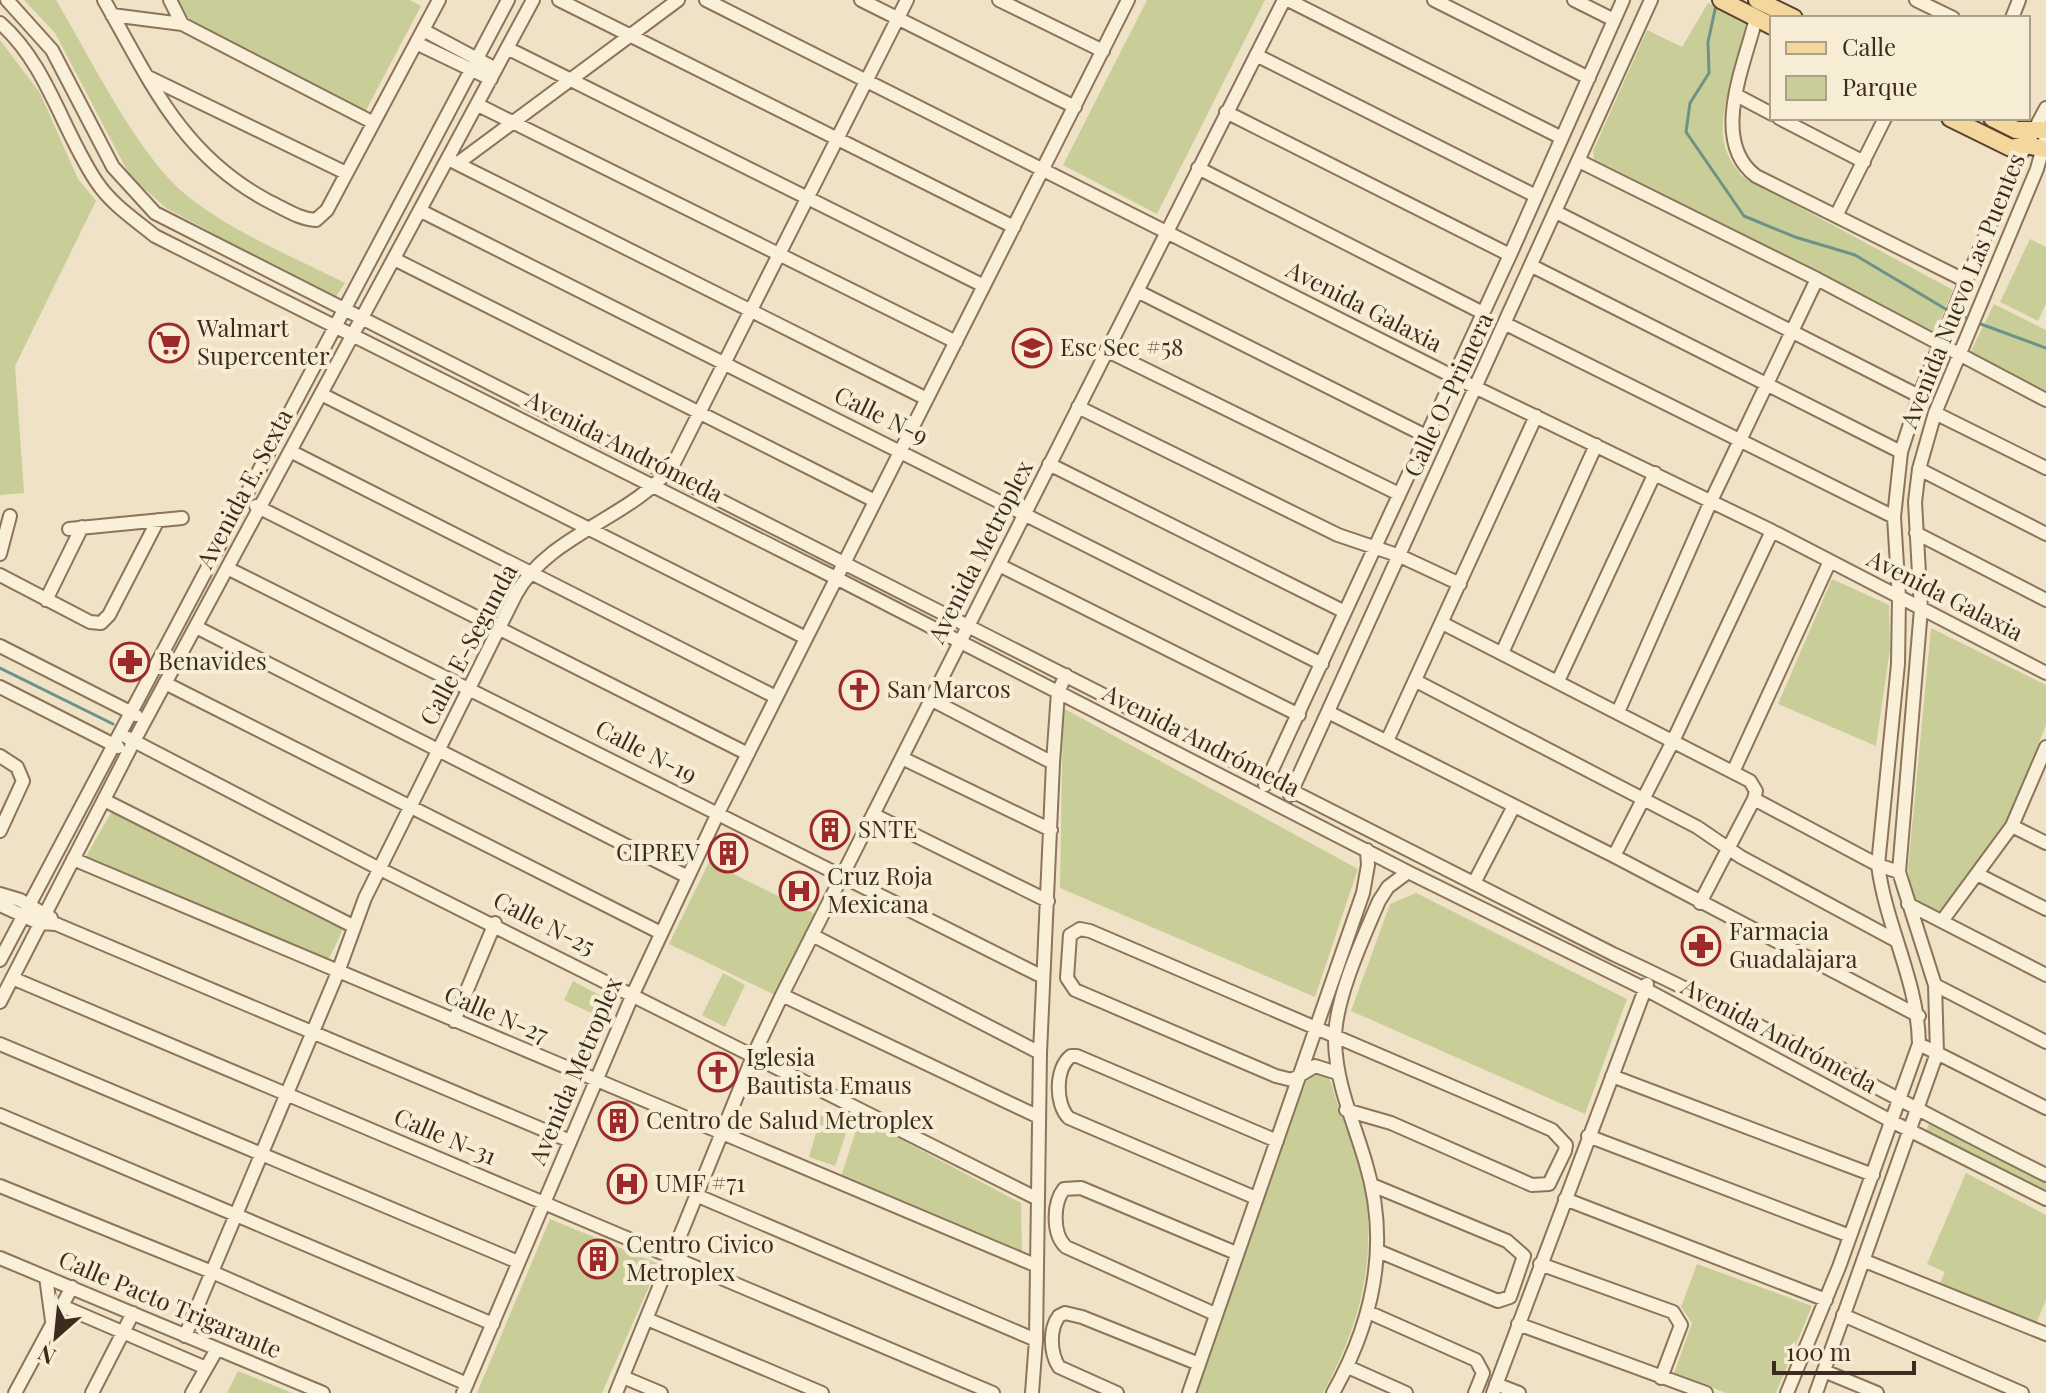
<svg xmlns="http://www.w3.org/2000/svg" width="2046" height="1393" font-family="'Playfair Display',serif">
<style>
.green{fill:#c9ce99}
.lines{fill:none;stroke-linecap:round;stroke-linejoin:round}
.stream{stroke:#6d9288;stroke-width:3}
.minor-casing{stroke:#8c745b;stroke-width:16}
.major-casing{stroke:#59422f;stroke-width:20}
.minor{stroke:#faf0d9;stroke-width:12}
.major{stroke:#f3d79d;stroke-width:16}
.labels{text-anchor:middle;stroke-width:8;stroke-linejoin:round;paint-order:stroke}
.street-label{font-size:24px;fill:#3b2c1f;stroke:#f7edd5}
.poi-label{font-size:24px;fill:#3b2c1f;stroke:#f7edd5;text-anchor:start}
</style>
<rect width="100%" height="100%" fill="#f0e2c6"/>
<path class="green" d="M24 0H56C89 55 137 154 185 194 231 232 292 256 345 283L335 298 166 208 130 176 55 33Z
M177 0H410L421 6 364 114 194 27Z
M1147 0H1265L1157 214 1063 165Z
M1708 3 1747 23C1740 54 1720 106 1723 136 1724 152 1733 165 1742 176L1953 290 1935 332 1594 159 1593 151 1647 30 1682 47Z
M0 40 40 93 78 179 96 201 15 366 24 493 0 495Z
M2030 239 2046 247V304L2038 321 2000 302Z
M1994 304 2046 330V396L1968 357Z
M1832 579 1889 605 1890 649 1876 746 1778 704Z
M1931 628 2046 685V725L2004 828 1938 913 1913 901 1908 869Z
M1063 708 1358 869 1315 997 1060 888Z
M112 811 343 929 328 961 85 858Z
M709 862 817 915 775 995 669 944Z
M1416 893 1627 999 1585 1114 1351 1011 1390 904Z
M723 973 745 985 725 1027 702 1015Z
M573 981 607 999 599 1017 564 1000Z
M1319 1074 1326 1075 1331 1082C1338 1112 1354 1139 1361 1169 1379 1252 1363 1320 1323 1393H1195L1295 1107 1308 1078Z
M821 1115 849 1124 835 1166 809 1157Z
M860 1118 1021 1203 1022 1254 841 1177Z
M1930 1122 2046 1180V1191L1926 1130Z
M1966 1173 2046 1215V1300L2035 1326 1938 1287 1945 1272 1927 1264Z
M550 1219 659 1264 602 1393H477Z
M1697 1264 1812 1306 1776 1393H1726L1674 1373 1692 1323 1681 1307Z
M238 1371 292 1393H227Z"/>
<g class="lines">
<path class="stream" d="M1716 5 1708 42 1709 73 1690 103 1686 132 1744 216 1795 237 1855 255 1949 311
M1956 314 1971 320
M1978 323 2046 348
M0 668 113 724"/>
<defs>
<path id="minor" d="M7 0 52 50 113 167 155 213 1613 954C1760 1022 1901 1103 2046 1175
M104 0C151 83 182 156 270 202 285 209 299 219 316 220L327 210 439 0
M170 0 182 24
M559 0 1014 227
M706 0 1454 377 1772 531 2046 673
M861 0 1075 107
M999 0 1103 51
M1288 0 1562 138
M1434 0 1589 78
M1574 0 1614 20
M1916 0 1953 18
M112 15 182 24 372 122
M1756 18C1745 64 1709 141 1756 176L1966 281
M2012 18 2019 0
M0 23C47 64 62 130 96 181 111 204 134 219 155 236L836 578 1408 872 1645 989 1893 1122 2046 1199
M423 30 496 69
M416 43 491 79
M507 48 984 286
M1256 55 1536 196
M148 77 346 173
M1738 96 1772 114
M478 105 956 342
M1226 112 1510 255
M1779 118 1864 162
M448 159 927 399
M1579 161 1817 279 2046 400
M458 163 678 0
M1198 168 1483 313
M421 211 1322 664
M1556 212 1919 396
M1836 216 1885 118
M394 259 875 501
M1532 266 1901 452
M1137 291 1426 436
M1506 324 1894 517
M1106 350 1399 494
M321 394 806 638
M1078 407 1338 535 1400 556 1460 584
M1935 413 2046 468
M290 451 776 697
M1049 464 1345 612
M1919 469 2046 534
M256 506 748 754
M69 529 182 518
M1916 533 2046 600
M0 554 10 516
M999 565 1299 715
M227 568 1043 977
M0 575 90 622 101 623 109 615 158 520
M46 600 82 527
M1442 623 1750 781 1756 791 1754 799 1700 903
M196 627 688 877
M0 646 136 715
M1502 653 1596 445
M1416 681 1697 827 1741 857 1895 940
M1558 681 1655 473
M165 683 661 933
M0 687 118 747
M932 700 1053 763
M1328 712 1614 856 1919 1016
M1618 712 1711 501 1817 279
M128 738 378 868 1036 1198
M1387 741 1536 416
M0 756 17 767 23 781 0 831
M902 758 1051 830
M1733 772 1830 561
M1265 785 1510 255 1623 0
M1290 795 1651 0
M1754 799 1878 865 1899 872
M104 800 353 926
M874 815 1048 901
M2012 826 2046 843
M1614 856 1673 741 1772 531
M73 859 1035 1265
M1977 874 2046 909
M1474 883 1514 806
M0 894 20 900 51 918
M1908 904 2046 975
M0 905 39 923 56 924 570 1141
M1942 921 2012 826 2046 747
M812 935 1040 1053
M0 960 508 0
M12 978 993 1393
M1935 985 2046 1042
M782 995 1039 1117
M0 1002 134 741 533 0
M454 1021 495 923
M0 1044 518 1262
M1919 1044 2046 1108
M1337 1073 1315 1066 1292 1080 1276 1076 1075 990 1067 978 1070 935 1080 929 1090 931 1493 1104 1552 1130 1566 1145 1565 1151 1549 1184 1532 1185 1391 1123 1346 1110
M1612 1076 1873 1175
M0 1115 493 1324
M1588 1136 1850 1236
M1372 1185 1507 1241 1524 1256 1510 1297 1498 1301 1378 1251
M0 1186 212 1272 467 1384
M698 1196 1036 1340
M1256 1198 1069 1118C1055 1105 1055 1068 1071 1056H1077L1277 1141
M1565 1199 1826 1300
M0 1258 323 1393
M1865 1261 2046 1334
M1540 1264 1673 1312 1681 1325 1661 1378
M46 1277 52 1321
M62 1306 206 1368
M1368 1312 1476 1360 1483 1373 1475 1393
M1215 1314 1066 1247C1052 1234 1053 1203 1064 1189L1081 1188 1236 1253
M1843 1315 2022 1393
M647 1319 822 1393
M1518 1324 1706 1393
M185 1336 338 972 365 898 516 594C550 533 631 519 673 465L907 0
M1348 1367 1406 1393
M1824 1371 1877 1393
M623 1377 661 1393
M1496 1384 1519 1393
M15 1393 72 1287
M92 1393 133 1313
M192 1393 217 1349
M463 1393 633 994 718 813 1128 0
M616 1393 754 1054 782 995 1284 0
M1032 1393 1036 1340 1040 1053 1053 763 1058 692 1066 675
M1117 1393 1059 1367C1050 1353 1049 1329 1059 1316L1065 1313 1082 1317 1199 1364
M1189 1393 1363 893 1368 865 1367 850
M1333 1393C1373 1322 1390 1244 1366 1164 1354 1122 1336 1085 1335 1041 1334 1001 1363 938 1379 901L1388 887 1408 872
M1493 1393 1647 984
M1787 1393 1839 1267 1919 1044C1918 981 1886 927 1878 865L1898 664 1899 597 1894 517 1901 452 1919 396 1961 293 2017 162 2046 108
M1816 1393 1937 1053 1935 985 1899 872 1921 609 1915 502 1919 469 1935 413 2037 169 2045 140"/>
<path id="major" d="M1721 0 1772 26
M1757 0 1794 18
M1950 118 2011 148 2025 145 2046 149
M1992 118 2016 130H2046"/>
</defs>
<use href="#minor" class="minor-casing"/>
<use href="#major" class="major-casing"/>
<use href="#minor" class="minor"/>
<use href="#major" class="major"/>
</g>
<defs>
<symbol id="supermarket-ring" viewBox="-11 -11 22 22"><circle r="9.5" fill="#f7edd5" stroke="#9d292b" stroke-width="1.5"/><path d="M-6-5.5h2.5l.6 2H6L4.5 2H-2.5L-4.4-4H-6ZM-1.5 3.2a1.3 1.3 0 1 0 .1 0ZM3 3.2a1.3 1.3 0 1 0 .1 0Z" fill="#9d292b"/></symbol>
<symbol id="school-ring" viewBox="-11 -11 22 22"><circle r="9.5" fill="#f7edd5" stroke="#9d292b" stroke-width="1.5"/><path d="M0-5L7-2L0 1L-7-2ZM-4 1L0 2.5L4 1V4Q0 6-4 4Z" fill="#9d292b"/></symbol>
<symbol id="pharmacy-ring" viewBox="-11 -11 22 22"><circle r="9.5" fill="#f7edd5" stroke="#9d292b" stroke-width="1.5"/><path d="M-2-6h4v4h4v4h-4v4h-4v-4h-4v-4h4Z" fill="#9d292b"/></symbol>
<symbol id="church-ring" viewBox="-11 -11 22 22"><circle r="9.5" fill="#f7edd5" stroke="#9d292b" stroke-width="1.5"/><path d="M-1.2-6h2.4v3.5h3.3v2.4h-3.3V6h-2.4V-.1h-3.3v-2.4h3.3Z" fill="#9d292b"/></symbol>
<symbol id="building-ring" viewBox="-11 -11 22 22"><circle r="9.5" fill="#f7edd5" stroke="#9d292b" stroke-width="1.5"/><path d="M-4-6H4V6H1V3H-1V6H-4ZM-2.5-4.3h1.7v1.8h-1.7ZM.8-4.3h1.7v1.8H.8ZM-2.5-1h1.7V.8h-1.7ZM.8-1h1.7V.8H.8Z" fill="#9d292b"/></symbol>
<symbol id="hospital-ring" viewBox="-11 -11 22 22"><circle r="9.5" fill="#f7edd5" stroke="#9d292b" stroke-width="1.5"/><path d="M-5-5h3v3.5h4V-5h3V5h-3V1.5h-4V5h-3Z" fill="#9d292b"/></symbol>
</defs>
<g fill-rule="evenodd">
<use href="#supermarket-ring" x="147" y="321" width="44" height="44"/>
<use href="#school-ring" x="1010" y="326" width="44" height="44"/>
<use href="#pharmacy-ring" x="108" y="640" width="44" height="44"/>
<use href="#church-ring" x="837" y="668" width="44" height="44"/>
<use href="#building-ring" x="808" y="808" width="44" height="44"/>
<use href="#building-ring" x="706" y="831" width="44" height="44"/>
<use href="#hospital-ring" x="777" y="869" width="44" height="44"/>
<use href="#pharmacy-ring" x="1679" y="924" width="44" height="44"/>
<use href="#church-ring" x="696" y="1050" width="44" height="44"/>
<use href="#building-ring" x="596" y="1099" width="44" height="44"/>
<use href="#hospital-ring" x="605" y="1162" width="44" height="44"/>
<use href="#building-ring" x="576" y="1237" width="44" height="44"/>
</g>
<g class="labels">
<g class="street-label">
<text transform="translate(1963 291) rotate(-68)" y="8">Avenida Nuevo Las Puentes</text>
<text transform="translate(1364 307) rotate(27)" y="8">Avenida Galaxia</text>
<text transform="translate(1449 395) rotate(-65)" y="8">Calle O-Primera</text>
<text transform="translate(881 416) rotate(26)" y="8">Calle N-9</text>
<text transform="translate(624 447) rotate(27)" y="8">Avenida Andrómeda</text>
<text transform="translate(245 489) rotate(-62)" y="8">Avenida E. Sexta</text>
<text transform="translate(981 552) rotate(-63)" y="8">Avenida Metroplex</text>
<text transform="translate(1945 596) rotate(27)" y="8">Avenida Galaxia</text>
<text transform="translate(469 645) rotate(-62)" y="8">Calle E-Segunda</text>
<text transform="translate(1201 741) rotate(27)" y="8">Avenida Andrómeda</text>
<text transform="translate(646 752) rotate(27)" y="8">Calle N-19</text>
<text transform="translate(544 924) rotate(27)" y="8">Calle N-25</text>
<text transform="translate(496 1015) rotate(23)" y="8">Calle N-27</text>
<text transform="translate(1779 1036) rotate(28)" y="8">Avenida Andrómeda</text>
<text transform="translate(576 1071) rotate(-67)" y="8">Avenida Metroplex</text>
<text transform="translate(445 1137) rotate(23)" y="8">Calle N-31</text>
<text transform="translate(170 1305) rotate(23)" y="8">Calle Pacto Trigarante</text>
</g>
<g class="poi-label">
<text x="197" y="337">Walmart<tspan x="197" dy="28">Supercenter</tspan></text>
<text x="1060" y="356">Esc Sec #58</text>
<text x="158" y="670">Benavides</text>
<text x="887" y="698">San Marcos</text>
<text x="858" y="838">SNTE</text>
<text x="700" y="861" text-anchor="end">CIPREV</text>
<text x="827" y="885">Cruz Roja<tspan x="827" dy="28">Mexicana</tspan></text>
<text x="1729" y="940">Farmacia<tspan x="1729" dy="28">Guadalajara</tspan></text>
<text x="746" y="1066">Iglesia<tspan x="746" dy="28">Bautista Emaus</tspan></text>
<text x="646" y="1129">Centro de Salud Metroplex</text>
<text x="655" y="1192">UMF #71</text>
<text x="626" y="1253">Centro Civico<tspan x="626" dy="28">Metroplex</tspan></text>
</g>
</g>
<rect x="1770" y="16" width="260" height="104" fill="#f7edd5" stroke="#aca08c" stroke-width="2"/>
<rect x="1786" y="42" width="40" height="12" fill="#f3d79d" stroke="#aca08c" stroke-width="2"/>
<text x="1842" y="56" font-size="24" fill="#3b2c1f">Calle</text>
<rect x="1786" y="76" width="40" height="24" fill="#c9ce99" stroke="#aca08c" stroke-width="2"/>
<text x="1842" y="96" font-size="24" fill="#3b2c1f">Parque</text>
<g transform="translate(56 1337) rotate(207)" stroke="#f7edd5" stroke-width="6" paint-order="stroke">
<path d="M0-6L14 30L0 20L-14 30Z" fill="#3b2c1f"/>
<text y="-12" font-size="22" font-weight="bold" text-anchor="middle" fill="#3b2c1f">N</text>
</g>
<path d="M1774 1361v12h140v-12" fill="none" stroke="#3b2c1f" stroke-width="4"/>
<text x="1786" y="1361" font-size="24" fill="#3b2c1f" stroke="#f7edd5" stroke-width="6" paint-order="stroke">100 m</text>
</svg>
